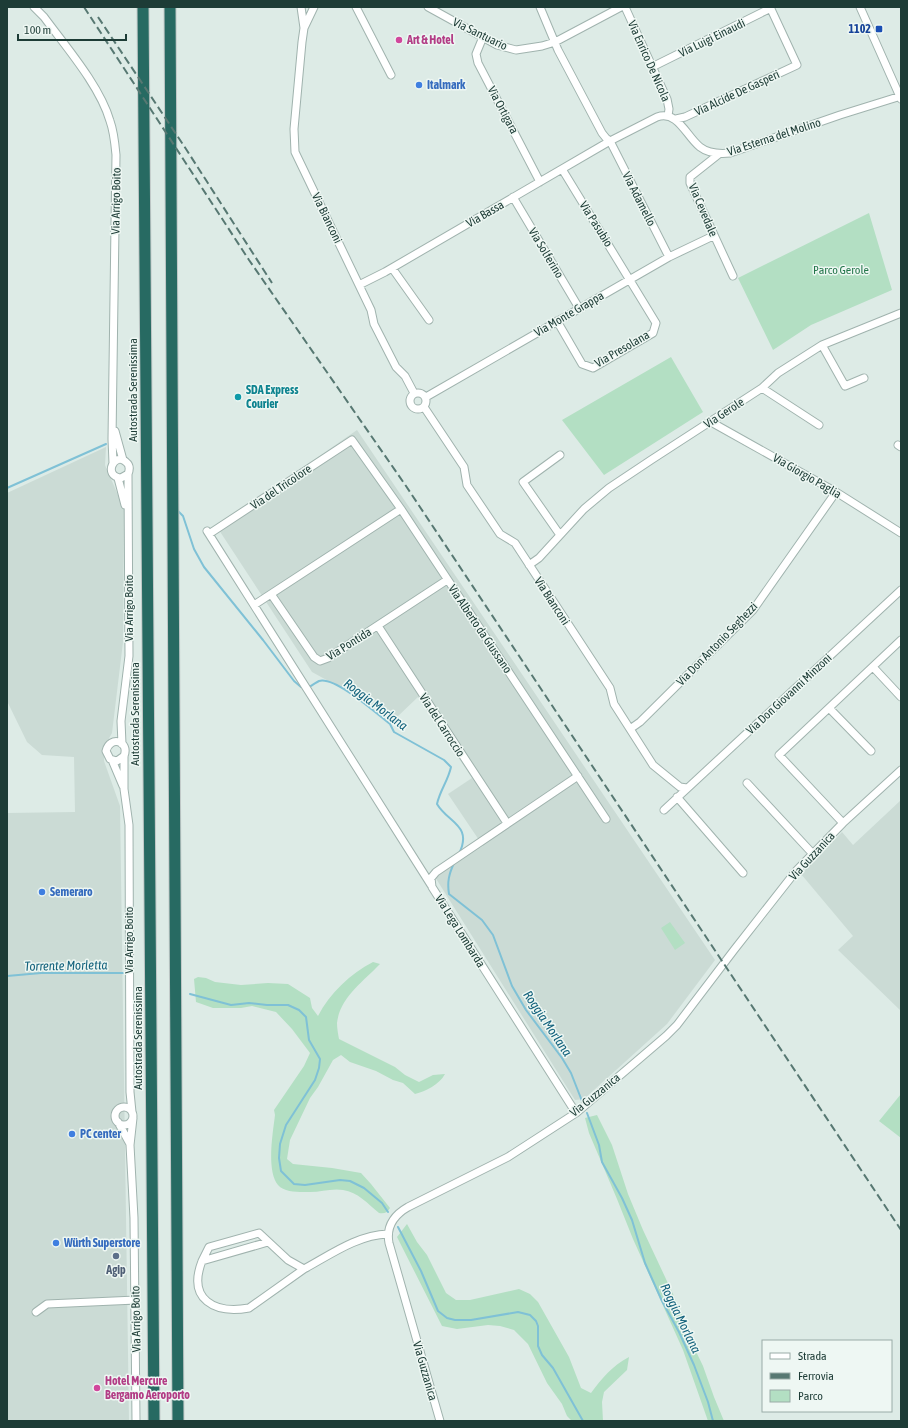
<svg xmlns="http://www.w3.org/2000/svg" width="908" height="1428" font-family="'Asap Condensed',sans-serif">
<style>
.built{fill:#cbdbd5}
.green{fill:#b3dfc3}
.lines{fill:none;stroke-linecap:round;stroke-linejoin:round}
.stream{stroke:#7fc1d6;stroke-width:2}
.minor-casing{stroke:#a0b3ae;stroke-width:9}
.highway-casing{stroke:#c0c8c7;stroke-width:13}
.minor{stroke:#fff;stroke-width:7}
.highway{stroke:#276a62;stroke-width:11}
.rail{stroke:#577872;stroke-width:2;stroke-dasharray:8 4;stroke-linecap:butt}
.transit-dot{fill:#1a4fb4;stroke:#eef7f3;stroke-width:1.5}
.hotel-dot{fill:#d1479c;stroke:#eef7f3;stroke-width:1.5}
.shop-dot{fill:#3f7fe0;stroke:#eef7f3;stroke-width:1.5}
.culture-dot{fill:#0f9aa8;stroke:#eef7f3;stroke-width:1.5}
.service-dot{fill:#5c6f8a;stroke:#eef7f3;stroke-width:1.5}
.labels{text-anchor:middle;stroke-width:3;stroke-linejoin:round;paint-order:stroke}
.transit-label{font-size:12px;font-weight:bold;fill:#164399;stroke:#eef7f3;text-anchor:end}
.street-label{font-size:12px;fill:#1d3c36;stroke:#eef7f3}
.hotel-label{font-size:12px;font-weight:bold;fill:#b23c85;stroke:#eef7f3;text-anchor:start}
.shop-label{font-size:12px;font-weight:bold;fill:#366cbe;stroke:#eef7f3;text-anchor:start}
.park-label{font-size:12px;fill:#24764b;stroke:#eef7f3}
.culture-label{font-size:12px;font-weight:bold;fill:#0d838f;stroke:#eef7f3;text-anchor:start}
.service-label{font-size:12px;font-weight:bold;fill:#4e5e75;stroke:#eef7f3}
.water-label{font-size:13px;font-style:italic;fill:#13627c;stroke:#eef7f3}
</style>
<rect width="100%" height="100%" fill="#ddebe6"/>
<path class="built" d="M357 430 715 960 667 1024 584 1099 575 1100 435 877 483 846 448 794 472 778 418 697 396 718 312 672 217 527Z
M106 447 105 465 124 509 123 642 112 733 104 747V761L120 806 129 1421H7V813L75 812 74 757 42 755 27 742 7 701V493Z
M901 800V1011L838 950 853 936 801 874 842 832 853 845Z"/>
<path class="green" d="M869 213 892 290 811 325 773 350 738 278Z
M671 357 703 412 604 475 562 420Z
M670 922 685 943 675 950 661 928Z
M373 962 380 964C363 982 340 997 337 1023 337 1028 338 1034 339 1039L395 1067 405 1075 419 1082 433 1075 445 1074C439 1085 426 1091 415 1094L403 1083 393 1080 376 1071 350 1062 341 1055 333 1060 318 1087 310 1098 290 1140 287 1159 293 1164 332 1168 361 1173 371 1184 390 1208C387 1213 384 1214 379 1213 368 1204 358 1192 343 1190 332 1188 321 1192 310 1192 300 1192 285 1193 278 1185 266 1171 273 1132 275 1115L274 1110 304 1066 310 1053 292 1029 276 1012 252 1006 241 1008H213L196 1002 194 979 198 977 206 978 215 982 241 985 268 983 288 984 310 998 312 1008 318 1016C330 993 350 974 373 962Z
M901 1094V1138L879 1121Z
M597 1115 612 1145 628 1194 643 1230 681 1311 688 1335 703 1366 714 1397 724 1421H708L683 1350 633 1239 617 1199 589 1133 585 1118Z
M407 1224 417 1242 427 1255 446 1293 456 1300H470L519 1289 530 1294 538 1302 569 1357 581 1388 591 1393C602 1378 612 1366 629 1357L627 1370 604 1392 602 1402 603 1421H572L567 1416 562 1404 547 1383 528 1344 514 1330 500 1326 488 1325 457 1329 442 1326 397 1237Z"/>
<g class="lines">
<path class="stream" d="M7 488 106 444
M177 510 183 516 194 549 204 567 263 640 294 681 301 687H304
M308 688C311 686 315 683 319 681 335 676 377 714 390 724L394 732 444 760 451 767C448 781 440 790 437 804 448 823 473 825 459 854
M454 863C449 874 447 882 449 894L482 920 493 935 512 986 526 1010 562 1058 571 1073 582 1101
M7 976 41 973H125
M190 994 231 1005 249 1003 267 1005H288L299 1010 306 1017 309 1040 320 1059 319 1068 315 1080 286 1125 280 1144 279 1158 281 1171 294 1184 305 1185 340 1180 350 1181 364 1188 382 1203 388 1212
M587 1113 599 1145 602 1162 622 1198 632 1220 645 1263 662 1301 679 1332 694 1365 708 1402 713 1421
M398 1227 421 1271 438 1311 447 1318 455 1320H471L518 1312 530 1315 536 1321 538 1326V1346L542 1355 553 1368 583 1421"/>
<defs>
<path id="minor" d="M34 7 44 17C66 47 100 86 110 121 114 132 115 144 116 155L112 439 113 463
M301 7 304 28
M314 7 304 28 302 42 294 129 295 152 371 310 374 324 396 367 405 376 414 393
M356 7 391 75
M428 7 497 45 516 50 542 46 555 42 621 7
M540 7 558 50 602 133 606 138 610 141 669 257
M625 7 667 99 669 109 668 116
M860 7 901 99
M483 37 476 54 478 63 540 182
M652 67 771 8
M676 119 685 117 797 65 770 7
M719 154 690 177V183L733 276
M513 197 579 308
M392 268 429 320
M359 285 385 272 610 141 657 117C678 110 686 136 700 147 709 154 720 154 730 153L840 115 901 96
M557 321 582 364 593 368 653 333 656 323 562 169
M822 345 845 386 864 378
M762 388 819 425
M410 401a8 8 0 1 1 16 0a8 8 0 1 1-16 0Z
M426 397 669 257 713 236
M424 407 464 467 467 485 500 534 515 543 610 688 614 704 653 765 680 787 687 788
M711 422 836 492 901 533
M115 431 123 460
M898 445 901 447
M560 455 523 482 560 535
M118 478 125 505
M207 531 431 885
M209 534 352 440 401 509 606 819
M529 565 539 558 584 509 609 488 651 460 762 388 778 373 822 345 901 313
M271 594 314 657 320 661 328 658 447 580
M254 605 401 509
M378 626 507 823
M873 667 901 697
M829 708 871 751
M630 729 640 722 753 610 836 492
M122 744 121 721 129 656 128 474C130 469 130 465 126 462 115 451 102 476 121 478L128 474
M124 756 117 761 110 759 106 751C110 735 130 741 124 756V789L129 825 130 1092 132 1112
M112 760 123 786
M747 783 812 853
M677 797 743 873
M664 810 901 590
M843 823 779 755 901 640
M115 1116a9 9 0 1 1 18 0a9 9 0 1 1-18 0Z
M576 1113 432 887 431 878 436 872 578 776
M133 1118 130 1145 134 1218 136 1421
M118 1122 130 1144
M268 1242 202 1261C187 1300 215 1314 249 1308L304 1269
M202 1261 209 1247 259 1233 288 1260 304 1269C330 1255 357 1235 388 1234
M36 1312 47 1304 136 1300
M440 1421 389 1243C386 1227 394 1215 408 1207L508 1157 576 1113 666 1036 677 1025 734 950 796 871 843 823 901 770"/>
<path id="highway" d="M143 7 154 1421
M170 7 178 1421"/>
</defs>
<use href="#minor" class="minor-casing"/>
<use href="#highway" class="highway-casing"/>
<use href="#minor" class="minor"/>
<use href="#highway" class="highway"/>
<path class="rail" d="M84 7 249 260 406 486 901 1230
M98 17 186 149 272 283"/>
</g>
<rect class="transit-dot" x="875" y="25" width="8" height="8" rx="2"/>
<g class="hotel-dot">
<circle cx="399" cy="40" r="4"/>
<circle cx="97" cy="1388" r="4"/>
</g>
<g class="shop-dot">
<circle cx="419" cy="85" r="4"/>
<circle cx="42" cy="892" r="4"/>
<circle cx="72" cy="1134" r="4"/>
<circle cx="56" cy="1243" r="4"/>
</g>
<circle class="culture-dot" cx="238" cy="397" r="4"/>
<circle class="service-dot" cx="116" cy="1256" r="4"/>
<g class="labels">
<g class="transit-label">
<text x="871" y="33">1102</text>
</g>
<g class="street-label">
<text transform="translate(480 34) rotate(26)" y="4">Via Santuario</text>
<text transform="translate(712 38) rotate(-26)" y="4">Via Luigi Einaudi</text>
<text transform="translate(649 61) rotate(66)" y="4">Via Enrico De Nicola</text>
<text transform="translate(737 93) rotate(-25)" y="4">Via Alcide De Gasperi</text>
<text transform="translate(503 110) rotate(62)" y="4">Via Ortigara</text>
<text transform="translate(774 137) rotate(-18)" y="4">Via Esterna del Molino</text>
<text transform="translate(639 199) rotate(63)" y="4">Via Adamello</text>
<text transform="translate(116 201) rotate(-89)" y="4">Via Arrigo Boito</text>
<text transform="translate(703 210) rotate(67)" y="4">Via Cevedale</text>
<text transform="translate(485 214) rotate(-30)" y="4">Via Bassa</text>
<text transform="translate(327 218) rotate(64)" y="4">Via Bianconi</text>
<text transform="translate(596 224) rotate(58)" y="4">Via Pasubio</text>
<text transform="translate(546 253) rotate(59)" y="4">Via Solferino</text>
<text transform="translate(569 314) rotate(-30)" y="4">Via Monte Grappa</text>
<text transform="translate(622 349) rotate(-30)" y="4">Via Presolana</text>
<text transform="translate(133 390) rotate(-90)" y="4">Autostrada Serenissima</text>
<text transform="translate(724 413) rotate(-33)" y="4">Via Gerole</text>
<text transform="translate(807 476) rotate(30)" y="4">Via Giorgio Paglia</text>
<text transform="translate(281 487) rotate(-34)" y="4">Via del Tricolore</text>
<text transform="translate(552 601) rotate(57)" y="4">Via Bianconi</text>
<text transform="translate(129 608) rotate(-90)" y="4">Via Arrigo Boito</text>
<text transform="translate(480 629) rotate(56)" y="4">Via Alberto da Giussano</text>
<text transform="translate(349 644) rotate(-32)" y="4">Via Pontida</text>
<text transform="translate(717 644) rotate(-46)" y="4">Via Don Antonio Seghezzi</text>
<text transform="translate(789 694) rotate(-43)" y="4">Via Don Giovanni Minzoni</text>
<text transform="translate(135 714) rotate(-90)" y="4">Autostrada Serenissima</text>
<text transform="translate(442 725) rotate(57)" y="4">Via del Carroccio</text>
<text transform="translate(812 856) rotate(-47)" y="4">Via Guzzanica</text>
<text transform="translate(460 931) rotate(58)" y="4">Via Lega Lombarda</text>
<text transform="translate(129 940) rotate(-90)" y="4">Via Arrigo Boito</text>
<text transform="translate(138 1038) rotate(-90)" y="4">Autostrada Serenissima</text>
<text transform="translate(595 1095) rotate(-39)" y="4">Via Guzzanica</text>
<text transform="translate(136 1319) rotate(-91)" y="4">Via Arrigo Boito</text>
<text transform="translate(425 1371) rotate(74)" y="4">Via Guzzanica</text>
</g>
<g class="hotel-label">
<text x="407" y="44">Art &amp; Hotel</text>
<text x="105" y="1385">Hotel Mercure<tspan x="105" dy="14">Bergamo Aeroporto</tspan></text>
</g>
<g class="shop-label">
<text x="427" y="89">Italmark</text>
<text x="50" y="896">Semeraro</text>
<text x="80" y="1138">PC center</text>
<text x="64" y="1247">Würth Superstore</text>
</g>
<g class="park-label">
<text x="841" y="274">Parco Gerole</text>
</g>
<g class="culture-label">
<text x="246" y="394">SDA Express<tspan x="246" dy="14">Courier</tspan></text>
</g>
<g class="service-label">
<text x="116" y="1274">Agip</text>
</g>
<g class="water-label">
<text transform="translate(376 704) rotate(37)" y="5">Roggia Morlana</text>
<text transform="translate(66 965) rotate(-1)" y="5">Torrente Morletta</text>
<text transform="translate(548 1023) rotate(56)" y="5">Roggia Morlana</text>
<text transform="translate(681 1318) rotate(64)" y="5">Roggia Morlana</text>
</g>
</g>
<rect width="908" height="1428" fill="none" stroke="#1d3c36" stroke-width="16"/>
<rect x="762" y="1340" width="130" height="72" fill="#eef7f3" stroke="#9aaca7"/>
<rect x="770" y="1353" width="20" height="6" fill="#ffffff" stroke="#9aaca7"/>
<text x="798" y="1360" font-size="12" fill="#1d3c36">Strada</text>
<rect x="770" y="1373" width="20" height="6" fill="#577872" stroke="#9aaca7"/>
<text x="798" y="1380" font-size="12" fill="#1d3c36">Ferrovia</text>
<rect x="770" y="1390" width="20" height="12" fill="#b3dfc3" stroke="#9aaca7"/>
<text x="798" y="1400" font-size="12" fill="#1d3c36">Parco</text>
<path d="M18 34v6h108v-6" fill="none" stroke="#1d3c36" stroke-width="2"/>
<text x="24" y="34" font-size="12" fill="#1d3c36" stroke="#eef7f3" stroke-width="3" paint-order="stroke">100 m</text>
</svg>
